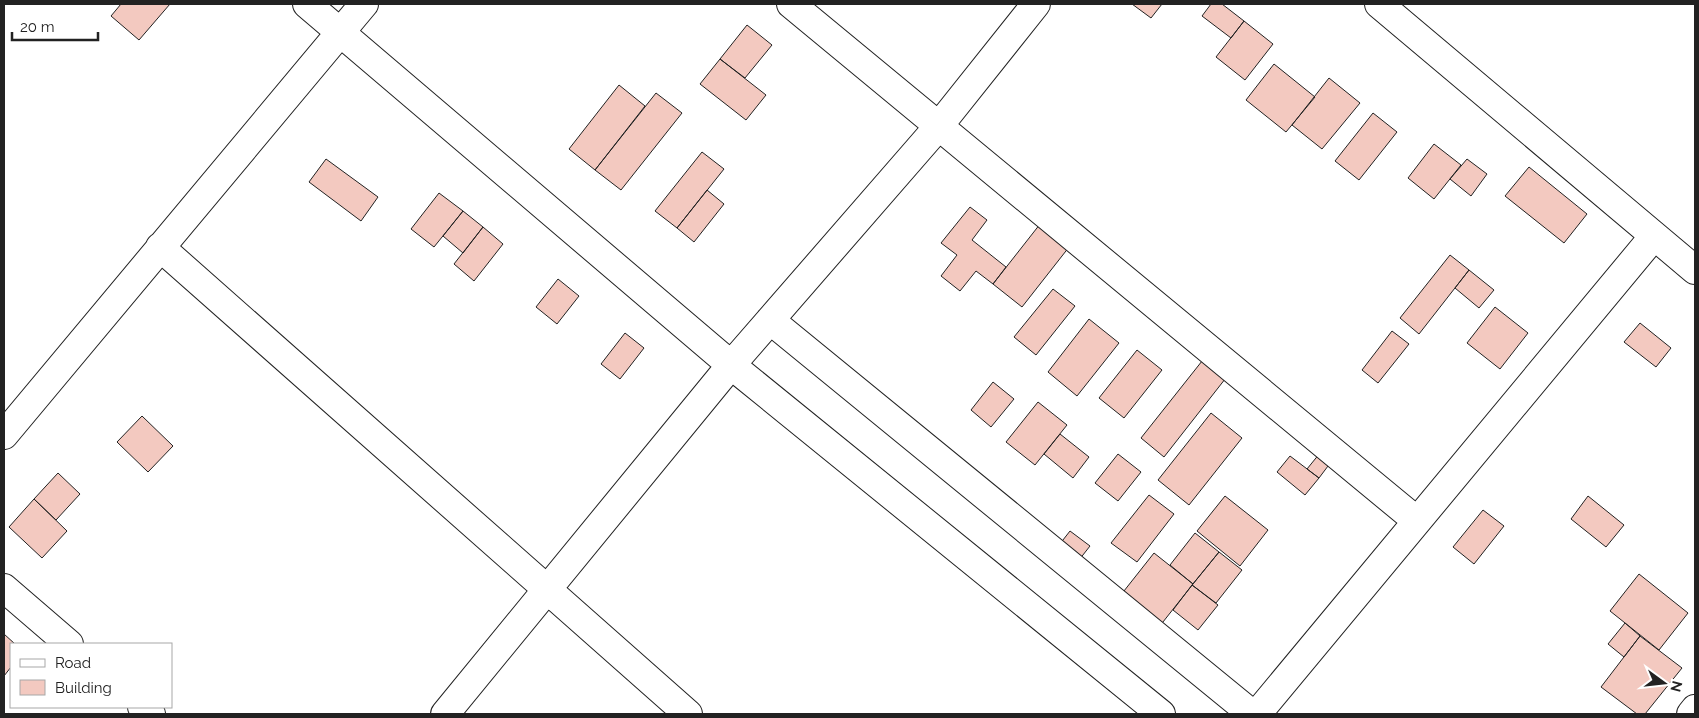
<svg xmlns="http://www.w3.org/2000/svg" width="1699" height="718" font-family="Raleway,sans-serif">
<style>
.building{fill:#f3c9c0;stroke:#222}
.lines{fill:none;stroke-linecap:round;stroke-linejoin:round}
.minor-casing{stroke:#222;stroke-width:30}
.minor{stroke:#fff;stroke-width:28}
</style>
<rect width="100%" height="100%" fill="#fff"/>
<path class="building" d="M121 4H170L139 40 111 16Z
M1132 4H1162L1151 18Z
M1211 4H1222L1244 21 1231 38 1202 16Z
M1244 21 1273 44 1245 80 1216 57Z
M747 25 772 45 745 78 720 59Z
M720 59 766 95 746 120 700 84Z
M1274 64 1315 97 1286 132 1246 100Z
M1329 78 1360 103 1322 149 1292 125Z
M619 85 645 106 595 170 569 149Z
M656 93 682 113 621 190 595 170Z
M1373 113 1397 132 1359 180 1335 161Z
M1434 144 1461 165 1434 199 1408 178Z
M702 152 724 169 677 228 655 211Z
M326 159 378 197 361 221 309 182Z
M1467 159 1487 174 1471 196 1450 179Z
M1529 167 1587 214 1564 243 1505 196Z
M707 190 724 204 694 242 677 228Z
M439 193 463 211 434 247 411 229Z
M970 207 987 220 972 240 1006 267 993 284 976 271 960 291 941 276 957 255 941 243Z
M463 211 483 227 463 253 443 236Z
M1044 219 1073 242 1022 307 993 284Z
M483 227 503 244 474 281 454 264Z
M1450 255 1469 270 1419 334 1400 318Z
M1469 270 1494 290 1479 308 1455 288Z
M558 279 579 296 557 324 536 307Z
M1053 289 1075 306 1036 355 1014 337Z
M1495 307 1528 333 1500 369 1467 343Z
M1089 319 1119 343 1077 396 1048 372Z
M1640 323 1671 348 1656 367 1624 342Z
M1392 331 1409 344 1378 383 1362 370Z
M625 333 644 348 620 379 601 364Z
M1137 350 1162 370 1124 418 1099 398Z
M1206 356 1229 374 1164 457 1141 438Z
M993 382 1014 399 991 427 971 410Z
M1038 402 1067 425 1035 465 1006 442Z
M1211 413 1242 438 1189 505 1158 480Z
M142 416 173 446 148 472 117 442Z
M1060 434 1089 457 1073 478 1044 454Z
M1320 453 1331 462 1319 478 1307 469Z
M1118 454 1141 472 1118 501 1095 483Z
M1290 456 1319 478 1305 495 1277 472Z
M58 473 80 494 56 520 34 499Z
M1149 495 1174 514 1137 562 1111 543Z
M1225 496 1268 530 1240 566 1197 531Z
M1588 496 1624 525 1606 547 1571 519Z
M34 499 67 531 42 558 9 527Z
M1483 510 1504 526 1474 564 1453 547Z
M1070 531 1090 546 1079 560 1059 545Z
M1195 533 1219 552 1193 584 1170 565Z
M1219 552 1242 570 1216 603 1192 585Z
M1154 553 1193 584 1159 627 1120 596Z
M1639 574 1688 613 1659 650 1610 611Z
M1192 585 1218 605 1198 630 1173 610Z
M1625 623 1640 636 1624 657 1608 644Z
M4 634 15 644H11V667L4 676Z
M1640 636 1682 668 1645 714H1637L1601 687Z"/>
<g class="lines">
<defs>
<path id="minor" d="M307 4 731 365 1161 714
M791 4 1417 521
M1379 4 1695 270
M160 247 688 714
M770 320 1252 714
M4 435 364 4
M4 588 69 644
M142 707 151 714
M445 714 731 365 938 127 1036 4
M1257 714 1654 236
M1691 714 1695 709"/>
</defs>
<use href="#minor" class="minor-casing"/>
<use href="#minor" class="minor"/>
</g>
<rect width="1699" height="718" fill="none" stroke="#222222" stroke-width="10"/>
<rect x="10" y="643" width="162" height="65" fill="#ffffff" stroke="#a7a7a7"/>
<rect x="20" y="659" width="25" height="8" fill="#ffffff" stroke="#a7a7a7"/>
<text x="55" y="668" font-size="15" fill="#222222">Road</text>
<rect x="20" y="680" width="25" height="15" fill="#f3c9c0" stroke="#a7a7a7"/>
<text x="55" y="693" font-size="15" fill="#222222">Building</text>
<g transform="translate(1664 683) rotate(105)" stroke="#ffffff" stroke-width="4" paint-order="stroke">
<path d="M0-4L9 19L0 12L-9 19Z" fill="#222222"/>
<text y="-8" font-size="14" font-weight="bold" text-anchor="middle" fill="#222222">N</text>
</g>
<path d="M12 32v8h86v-8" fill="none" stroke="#222222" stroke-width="2.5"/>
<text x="20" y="32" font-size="15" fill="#222222" stroke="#ffffff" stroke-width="4" paint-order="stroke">20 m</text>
</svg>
